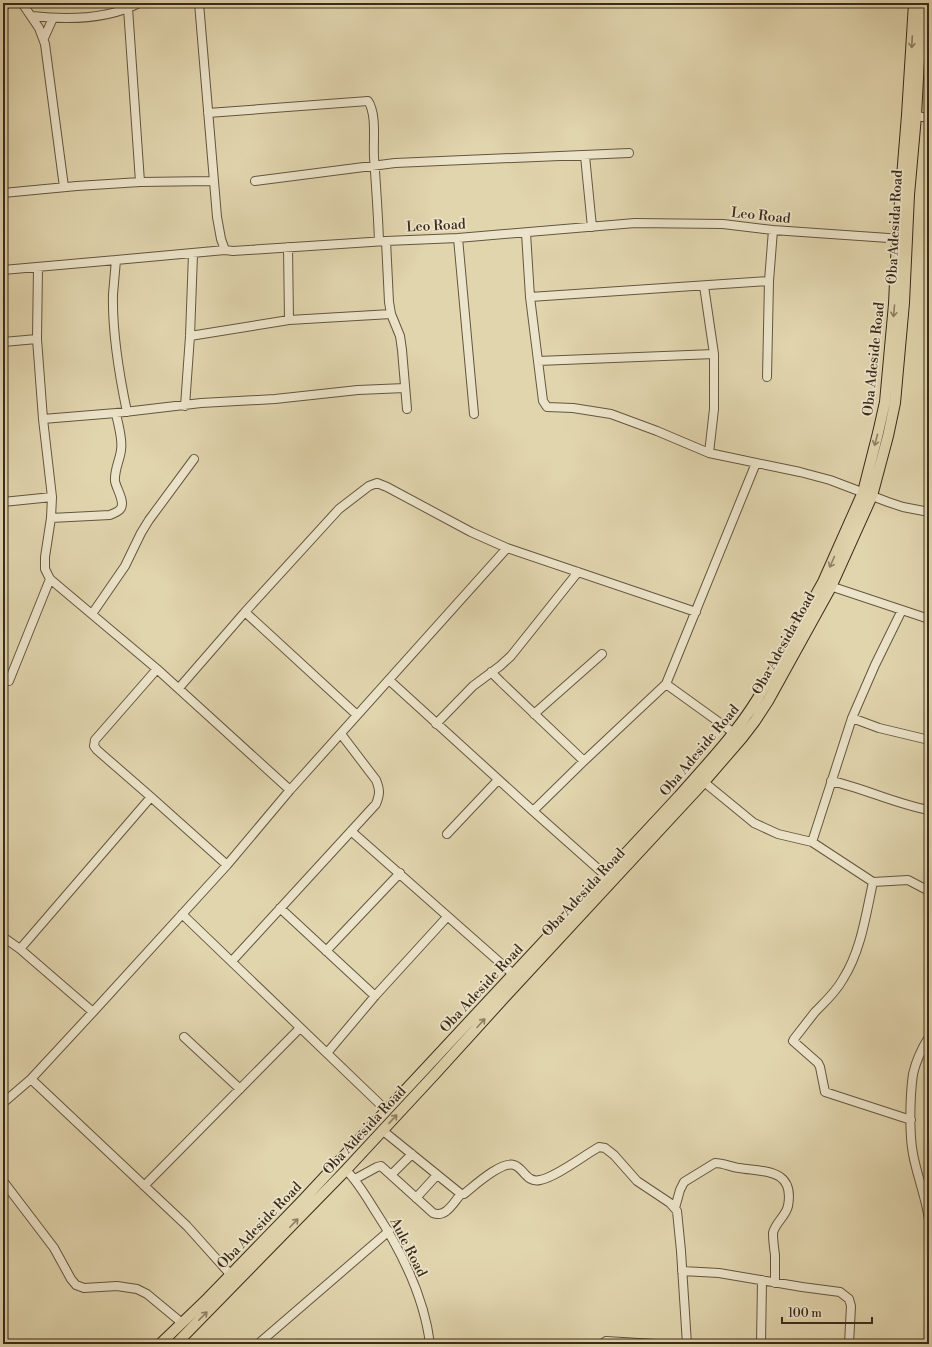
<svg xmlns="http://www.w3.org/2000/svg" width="932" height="1347" font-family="'Libre Bodoni',serif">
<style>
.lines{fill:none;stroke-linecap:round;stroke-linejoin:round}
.minor-casing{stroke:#64563f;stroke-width:10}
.major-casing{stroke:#3b2b1a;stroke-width:12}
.minor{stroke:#ece4ca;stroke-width:8}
.major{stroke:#e1d5ae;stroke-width:10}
.oneway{stroke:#8e8064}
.labels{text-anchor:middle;stroke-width:3.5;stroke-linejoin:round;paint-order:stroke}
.street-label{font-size:14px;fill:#3b2b1a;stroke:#ece4ca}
</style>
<rect width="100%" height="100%" fill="#e1d5ae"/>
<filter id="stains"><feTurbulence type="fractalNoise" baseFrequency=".005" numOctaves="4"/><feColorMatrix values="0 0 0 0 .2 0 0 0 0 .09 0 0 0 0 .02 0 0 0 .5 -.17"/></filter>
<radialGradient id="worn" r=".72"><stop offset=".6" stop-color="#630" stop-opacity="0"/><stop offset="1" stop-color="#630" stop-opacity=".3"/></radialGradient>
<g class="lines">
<defs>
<path id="minor" d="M22 3 39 28 45 44 64 187
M199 3 217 217 221 239 225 250 233 251 386 241 458 238 635 223 723 224 773 230 903 239
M3 6 9 3
M128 8 140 182
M32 16C68 20 107 20 139 3
M44 38 53 18
M208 113 368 101C377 114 373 142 374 157 376 185 378 213 379 241
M910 115 929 118
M585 156 592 227
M255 181 395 163 629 153
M3 193 77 186 140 182 213 181
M526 233 530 297 543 401 547 407 573 408 611 414 657 431 709 453 800 472 830 480 888 502 903 507 929 512
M458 238 474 414
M386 241 389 302 391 314 400 336 402 350 407 409
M288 247 289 320
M116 260 225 250
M38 267 37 339 43 419 52 497 51 518 45 557V569L50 579 157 669 290 790
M3 270 116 260C115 271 114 283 113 294 112 333 119 374 127 412
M704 286 714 354V409L709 453
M530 297 769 281
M190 336 289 320 391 314
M3 342 37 339
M538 361 714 354
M767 377 769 281 773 230
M185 406 190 336 193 254
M43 419 116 413 201 403 275 399 358 390 405 388
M3 502 52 497
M51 518 110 515C114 513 119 512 121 508 125 501 116 488 115 481 114 470 120 460 121 450 123 439 118 425 116 413
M827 585 929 619
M245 612 357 715
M92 614 125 566 141 533 149 520 194 459
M157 669 95 740 94 746 97 750 151 797 227 865
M491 672 501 682 584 761
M389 680 533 811 605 875
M9 681 50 579
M666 684 734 733
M179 688 245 612 339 509 369 486 377 483 387 487 471 532 507 548 696 612
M534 714 602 654
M852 718 879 728 929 740
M436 724 473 686 500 666 511 656 578 572
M831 781C864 788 895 804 929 810
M704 782 754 823 778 834 812 842 873 882 908 880 929 891
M533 811 584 761 666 684 756 463
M351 831 513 974
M447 834 498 780
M812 842 852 718 875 665 902 610
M873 882C866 914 861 951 843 979 836 992 825 1002 815 1012 808 1021 801 1030 794 1039L793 1041 818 1063 820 1067 825 1092 911 1120
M280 908 375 996
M182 914 386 1110
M3 937 20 949 93 1012
M20 949 151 797
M326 951 400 873
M232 961 376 804C380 794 380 790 376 780L341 734
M184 1037 240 1089
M929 1037C922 1048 916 1061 913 1074 910 1095 909 1133 913 1154 917 1176 926 1197 929 1220
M327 1053 375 996 447 917
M31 1079 187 1226 230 1274
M3 1103 31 1079 93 1012 227 865 290 790 507 548
M382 1130 461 1194H464C474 1186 501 1161 514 1165 524 1168 526 1183 540 1180 556 1177 583 1156 599 1147L605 1148 614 1155 637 1181 670 1203 677 1211 681 1251 687 1344
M346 1170C357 1181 366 1196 374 1209 401 1250 424 1295 430 1344
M391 1175 412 1154
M355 1179 377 1167 381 1166 433 1213C446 1218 453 1203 461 1194
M3 1181 54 1248 71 1279 76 1285 84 1288 117 1286 137 1289 147 1294 182 1323
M144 1186 300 1028
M416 1198 437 1175
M675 1208 680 1190 684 1182 715 1163C723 1163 731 1167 739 1168 763 1172 795 1168 788 1206 786 1216 775 1223 773 1233 773 1240 774 1248 775 1255 775 1264 775 1273 775 1283
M682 1271 719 1273 802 1287 840 1292 849 1299 851 1306 849 1344
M258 1344 389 1231
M602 1344 606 1341 656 1344
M761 1344 762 1280"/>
<path id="major" d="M160 1344 208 1298 303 1200 679 796C707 764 736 734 758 698L823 582 863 492 878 433 885 402 894 304 897 239 907 115 914 3
M176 1344 346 1170 435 1074 505 997 704 782 742 738 755 721 768 701 831 587 872 496 888 436 895 403 904 303 909 195 916 116 922 3"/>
</defs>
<use href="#minor" class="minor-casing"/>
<use href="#major" class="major-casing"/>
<use href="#minor" class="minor"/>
<use href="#major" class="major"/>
</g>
<defs><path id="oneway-shaft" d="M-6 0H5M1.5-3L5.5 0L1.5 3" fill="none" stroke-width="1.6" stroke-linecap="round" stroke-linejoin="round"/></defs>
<g class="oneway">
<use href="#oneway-shaft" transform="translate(912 42) rotate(93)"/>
<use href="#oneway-shaft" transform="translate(894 311) rotate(95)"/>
<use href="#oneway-shaft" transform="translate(876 440) rotate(105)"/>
<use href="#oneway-shaft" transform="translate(832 562) rotate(114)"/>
<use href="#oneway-shaft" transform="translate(481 1023) rotate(-48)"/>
<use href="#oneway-shaft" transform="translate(393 1119) rotate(-47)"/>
<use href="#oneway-shaft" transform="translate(294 1223) rotate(-46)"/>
<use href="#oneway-shaft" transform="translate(203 1316) rotate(-45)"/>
</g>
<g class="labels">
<g class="street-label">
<text transform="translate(761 215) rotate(6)" y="5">Leo Road</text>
<text transform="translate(436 225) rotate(-3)" y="5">Leo Road</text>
<text transform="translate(894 227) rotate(-87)" y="5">Oba Adesida Road</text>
<text transform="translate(873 359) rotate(-84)" y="5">Oba Adeside Road</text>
<text transform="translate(783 643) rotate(-61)" y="5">Oba Adesida Road</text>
<text transform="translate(699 750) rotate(-50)" y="5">Oba Adeside Road</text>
<text transform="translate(583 892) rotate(-47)" y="5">Oba Adesida Road</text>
<text transform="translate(481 988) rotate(-47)" y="5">Oba Adeside Road</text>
<text transform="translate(364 1130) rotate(-47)" y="5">Oba Adesida Road</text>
<text transform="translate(259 1225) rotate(-46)" y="5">Oba Adeside Road</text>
<text transform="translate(409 1247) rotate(63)" y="5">Aule Road</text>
</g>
</g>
<rect width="932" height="1347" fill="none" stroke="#e1d5ae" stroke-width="16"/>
<rect x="4" y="4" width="924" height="1339" fill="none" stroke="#3b2b1a" stroke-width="2"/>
<rect x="8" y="8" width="916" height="1331" fill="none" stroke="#3b2b1a"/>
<path d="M782 1317v6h90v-6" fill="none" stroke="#3b2b1a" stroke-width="2"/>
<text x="788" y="1317" font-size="12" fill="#3b2b1a" stroke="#ece4ca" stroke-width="3" paint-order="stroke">100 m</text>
<rect width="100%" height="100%" filter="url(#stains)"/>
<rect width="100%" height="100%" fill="url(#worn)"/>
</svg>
